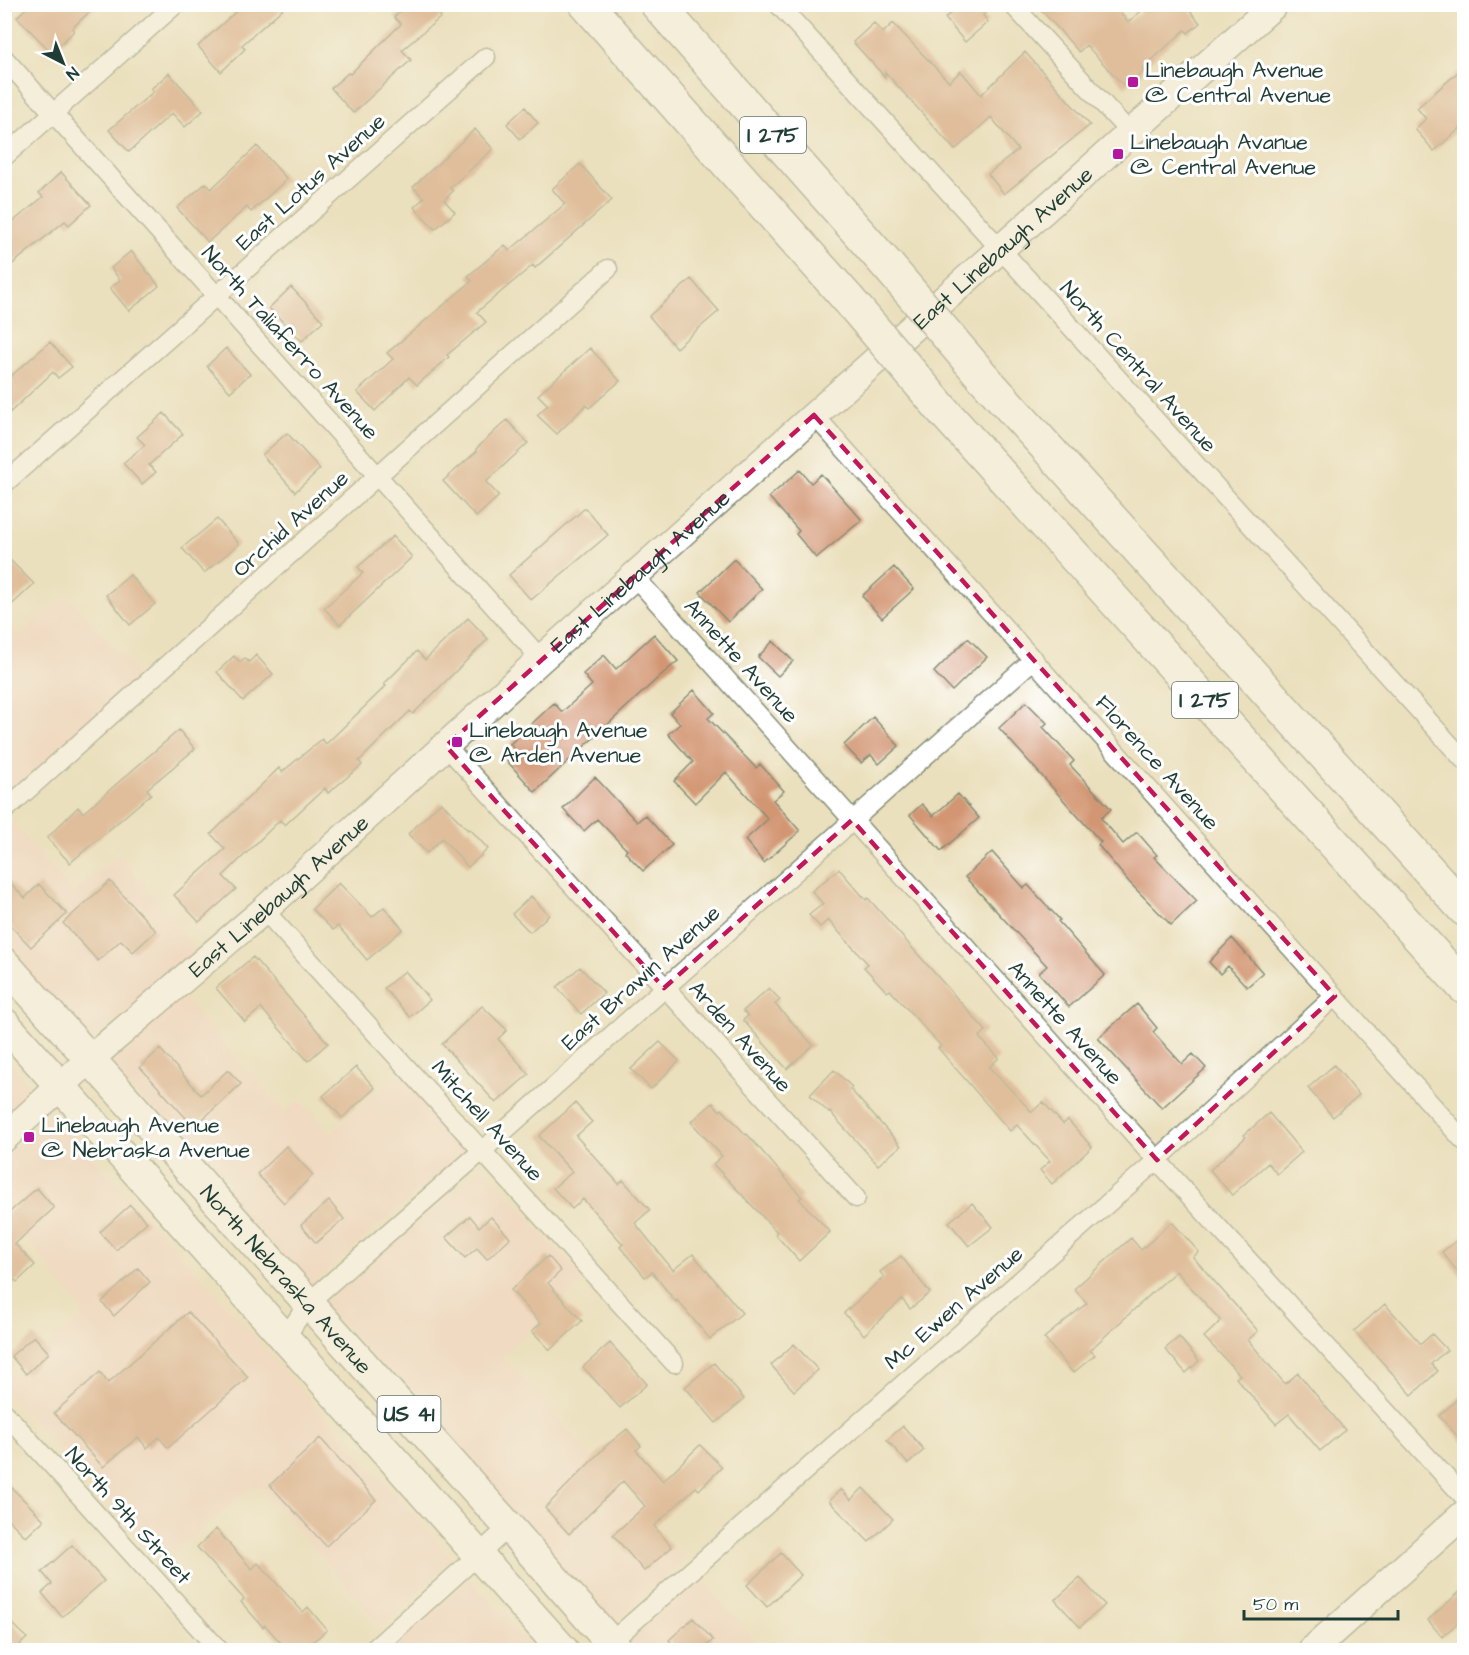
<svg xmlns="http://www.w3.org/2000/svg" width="1469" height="1655" font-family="'Architects Daughter',sans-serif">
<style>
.built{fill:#f6d2c5}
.building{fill:#d39673}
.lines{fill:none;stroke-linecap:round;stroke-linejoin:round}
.street-casing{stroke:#858e78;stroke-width:21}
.secondary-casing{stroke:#858e78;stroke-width:30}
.primary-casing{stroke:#858e78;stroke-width:33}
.highway-casing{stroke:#858e78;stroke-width:36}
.street{stroke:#fff;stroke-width:18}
.secondary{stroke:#fff;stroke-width:27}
.primary{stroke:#fff;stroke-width:30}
.highway{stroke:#fff;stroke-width:33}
.highway-bridge-casing{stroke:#858e78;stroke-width:36;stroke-linecap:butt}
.highway-bridge{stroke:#fff;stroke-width:33}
.marked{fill:none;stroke:#c2185b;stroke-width:4.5;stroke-dasharray:12 8;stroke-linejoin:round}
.poi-dot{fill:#b5179e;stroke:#fff;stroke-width:2}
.labels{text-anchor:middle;stroke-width:6;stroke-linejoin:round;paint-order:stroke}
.shield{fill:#fff;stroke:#627771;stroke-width:1.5}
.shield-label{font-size:21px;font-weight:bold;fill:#1f3d34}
.poi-label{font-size:22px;fill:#1f3d34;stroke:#fff;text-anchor:start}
.street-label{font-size:22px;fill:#1f3d34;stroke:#fff}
</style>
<rect width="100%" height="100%" fill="#fff"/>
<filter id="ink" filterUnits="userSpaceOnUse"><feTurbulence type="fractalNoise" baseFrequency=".0167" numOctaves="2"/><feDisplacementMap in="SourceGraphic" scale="12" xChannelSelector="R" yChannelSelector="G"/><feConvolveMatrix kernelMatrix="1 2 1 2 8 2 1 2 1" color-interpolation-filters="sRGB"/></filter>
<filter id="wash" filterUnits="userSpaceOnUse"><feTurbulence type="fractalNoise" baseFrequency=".008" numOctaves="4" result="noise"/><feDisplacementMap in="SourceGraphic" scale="24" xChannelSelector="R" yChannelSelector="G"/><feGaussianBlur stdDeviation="1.35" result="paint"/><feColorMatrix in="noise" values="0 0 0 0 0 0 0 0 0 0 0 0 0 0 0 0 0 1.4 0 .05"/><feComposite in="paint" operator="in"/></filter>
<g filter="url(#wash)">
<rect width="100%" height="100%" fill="#ebe0bd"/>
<path class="built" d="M67 595 139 674 5 795V620L18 635Z
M12 821 73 893 118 854 198 951 90 1043 5 947 4 827Z
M182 996 284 1112 298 1100 331 1133 398 1073 467 1149 309 1287 106 1061Z
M4 1057 36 1092 4 1121Z
M51 1110 454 1560 381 1627 262 1488 253 1486 164 1560 5 1392V1380L81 1318 82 1312 80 1306 50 1272 52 1269 5 1215V1154Z
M483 1166 585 1280 502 1355 685 1560 610 1626 325 1304Z
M470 1578 535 1650H390Z
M700 1578 765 1650H631L625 1644Z"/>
<g id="blocks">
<path class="building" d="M30 4H98L72 28 74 31 52 53 17 17Z
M244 4H288L242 45 245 49 221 72 198 46Z
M409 4H430L441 17 402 50 411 60 353 113 331 88 348 73 350 74 401 24 394 17Z
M960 4H995L983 15 988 22 965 42 945 18Z
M1036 4H1113L1128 22 1150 4H1184L1200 23 1188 33 1185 30 1142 69 1144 71 1125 87 1086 45 1079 52Z
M874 23 883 33 893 23 949 82 961 71 981 95 1025 52 1090 125 1004 194 988 174 1018 150 991 117 955 150 885 72V77L853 42Z
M1464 67V125L1434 151 1415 129 1426 119 1417 108Z
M169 73 203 111 185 127 172 113 129 152 109 130 153 92 151 89Z
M525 107 538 123 520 139 507 124Z
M475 129 493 149 450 188 453 191 444 200 455 212 435 229 414 207 424 198 413 187Z
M257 146 287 179 251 212 247 207 208 242 177 208 206 183 211 189Z
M580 164 612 200 535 268 533 265 477 312 486 322 447 355 449 357 417 385 409 377 375 411 357 392 393 359 387 353 472 281 468 276 505 245 509 251 565 204 552 189Z
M61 172 91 205 69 225 65 221 4 271V229L43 197 39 193Z
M131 251 159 286 129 311 110 288 120 280 111 268Z
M691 279 719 311 676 348 649 316Z
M291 287 323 321 302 341 269 308Z
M50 342 72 367 58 378 53 372 4 418V382Z
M226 348 250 374 230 392 207 366Z
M590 348 620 381 589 408 586 405 557 434 537 415 548 405 538 395Z
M164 413 183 434 149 465 156 472 142 484 123 463 145 445 137 437Z
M507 420 528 443 486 482 499 496 476 517 443 481 477 451 476 449Z
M287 433 320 469 295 492 262 455Z
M800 470 811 483 821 474 862 520 816 558 796 534 799 531 769 497Z
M585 508 608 535 531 600 509 575Z
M217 519 239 544 204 573 182 548Z
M393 536 412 557 340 625 324 608 363 573 358 567Z
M4 554 34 584 4 612Z
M734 559 762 589 728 622 700 592Z
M894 567 914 589 882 618 862 596Z
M130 575 155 604 130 625 106 595Z
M468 618 488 639 413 714 410 711 359 761 362 765 328 793 325 788 285 825 280 820 223 876 236 889 199 922 174 895 225 849 211 834 279 768 282 772 322 739 326 744 386 686 384 684 417 651 425 660Z
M654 634 678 661 660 676 535 792 507 761 517 752 510 744 554 703 562 712 592 685 583 674 604 655 616 669Z
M968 638 987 657 952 691 934 672Z
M773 641 793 661 778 676 758 657Z
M256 655 273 674 243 701 217 672 234 656 240 662 245 658 249 662Z
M694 690 714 713 708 718 756 768 760 764 784 791 773 800 800 831 764 863 745 840 768 819 726 772 695 803 674 781 693 762 668 734 680 724 670 713Z
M1026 702 1047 723 1043 727 1074 761 1070 765 1111 809 1101 818 1123 844 1137 832 1157 855 1154 857 1197 901 1171 925 1129 882 1098 845 1101 842 999 728Z
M873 717 899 746 879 764 871 755 861 763 844 745Z
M179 730 195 749 147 789 151 794 70 863 47 838 78 807 83 813Z
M595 777 637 822 645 815 672 845 643 871 625 852 627 850 597 819 584 831 563 809Z
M958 794 979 818 941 851 910 815 922 804 933 816Z
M441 802 468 830 470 829 488 849 468 867 442 838 427 853 408 834Z
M992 852 1024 888 1028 885 1060 920 1058 921 1105 975 1069 1007 1039 973 1047 966 965 877Z
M839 869 866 900 868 898 986 1031 979 1037 999 1058 989 1067 1032 1112 1043 1102 1063 1124 1068 1120 1092 1147 1052 1184 1040 1170 1050 1161 1017 1125 1010 1131 938 1048 941 1046 890 990 887 992 864 967 868 964 828 920 820 927 809 915 823 904 812 891Z
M4 877 25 898 39 884 67 914 31 947 4 919Z
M110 881 156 931 133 952 121 940 98 961 63 923Z
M339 883 372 917 384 907 403 929 367 960 338 926 333 930 312 909Z
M531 896 549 915 530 932 512 914Z
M1232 938 1263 973 1247 987 1228 966 1220 974 1209 962Z
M253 957 328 1043 308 1061 261 1008 245 1022 216 988Z
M580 967 604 993 581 1014 557 987Z
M405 971 430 1000 410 1017 384 988Z
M769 988 780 1000 775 1004 813 1045 787 1069 743 1020 748 1016 743 1011Z
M1137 1004 1157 1028 1153 1032 1182 1064 1193 1054 1206 1068 1162 1108 1098 1038Z
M482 1006 507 1030 498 1039 529 1074 496 1103 442 1044Z
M660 1042 679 1061 651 1089 631 1069Z
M160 1049 201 1095 228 1070 241 1084 194 1127 140 1067Z
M1334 1065 1359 1095 1333 1117 1308 1088Z
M356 1067 375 1088 342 1118 323 1096Z
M834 1070 852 1087 850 1089 901 1146 878 1165 830 1112 829 1113 810 1095Z
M575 1103 592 1122 576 1136 619 1184 623 1180 650 1210 635 1223 673 1270 693 1254 742 1313 710 1339 677 1300 676 1302 652 1272 645 1277 620 1247 623 1244 583 1199 572 1209 553 1188 572 1172 539 1136Z
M713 1103 720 1111 722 1109 746 1135 747 1134 802 1197 799 1199 830 1232 799 1261 775 1234 777 1232 713 1164 722 1156 691 1122Z
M1269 1113 1302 1152 1277 1174 1268 1163 1232 1195 1210 1170 1246 1137 1244 1135Z
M286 1146 313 1175 284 1203 257 1174Z
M37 1188 54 1208 15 1244 35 1265 17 1282 15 1280 4 1290V1217Z
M329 1201 344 1219 316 1243 301 1225Z
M972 1203 993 1227 969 1246 949 1222Z
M130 1205 147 1222 116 1250 100 1232Z
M470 1216 479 1227 491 1217 510 1238 487 1259 477 1248 465 1258 446 1237Z
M1172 1222 1199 1252 1193 1257 1258 1331 1248 1340 1285 1384 1298 1373 1345 1430 1320 1451 1289 1414 1276 1424 1236 1378 1240 1375 1204 1337 1221 1321 1176 1271 1090 1350 1095 1355 1073 1373 1044 1338 1087 1303 1074 1289 1131 1238 1141 1250Z
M1464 1235V1280L1442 1252Z
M548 1256 561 1271 548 1283 582 1321 550 1350 532 1331 541 1323 511 1290Z
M901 1256 930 1293 910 1309 902 1299 864 1335 844 1313 884 1277 880 1272Z
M138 1268 150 1282 114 1316 102 1302Z
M1385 1304 1421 1344 1432 1334 1447 1350 1431 1364 1438 1371 1412 1395 1354 1331Z
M188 1312 248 1377 168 1448 159 1437 147 1448 138 1437 103 1467 54 1413 100 1372 108 1383Z
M34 1336 49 1353 26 1374 11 1356Z
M1179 1337 1199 1361 1186 1373 1165 1349Z
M610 1343 647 1384 620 1408 583 1367Z
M794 1344 818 1370 794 1391 771 1365Z
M714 1363 744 1399 716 1423 685 1387Z
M1464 1393V1443L1439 1416Z
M903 1426 924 1450 908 1464 887 1440Z
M627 1429 641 1446 636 1450 663 1481 700 1445 722 1467 699 1490 696 1487 654 1526 672 1547 644 1571 613 1535 645 1506 623 1481 569 1534 545 1508 607 1445Z
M320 1438 376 1500 326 1546 270 1485Z
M4 1480 44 1520 26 1537 4 1515Z
M863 1488 893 1519 869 1542 829 1501 841 1489 851 1500Z
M216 1529 252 1569 258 1563 303 1612 308 1607 327 1630 303 1650H287L265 1625 263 1627 241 1602 244 1599 197 1547Z
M72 1545 104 1581 62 1617 42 1593 52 1584 42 1572Z
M781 1553 801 1575 767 1607 747 1585Z
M1080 1578 1105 1605 1080 1627 1055 1600Z
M1464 1588V1617L1442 1637 1428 1620Z
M4 1615 27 1638 14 1650H4Z
M693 1618 713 1640 701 1650H678L669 1640Z"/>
</g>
</g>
<g filter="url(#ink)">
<use href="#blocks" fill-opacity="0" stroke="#858e78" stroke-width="1.5"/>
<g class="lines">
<defs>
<path id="street" d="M778 4 1464 760
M1012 4 1130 133
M4 58 541 659
M4 157 176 4
M814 415 1464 1141
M4 484 486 57
M634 576 1157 1160 1464 1497
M446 746 856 1198
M4 811 608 269
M264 910 674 1363
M285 1338 309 1302 483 1150 1034 659
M4 1412 219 1650
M604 1648 1157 1160 1335 996
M373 1650 509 1527"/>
<g id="secondary">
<path id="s1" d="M4 1138 90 1059 264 910 541 659 1275 4"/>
<path d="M1312 1650 1464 1514"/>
</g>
<g id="primary">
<path id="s2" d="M4 963 509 1527 617 1650"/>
<path d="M4 1023 563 1650"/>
</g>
<path id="highway" d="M586 4 848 299
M657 4 888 266
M983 377 1464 909
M945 413 1464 987"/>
</defs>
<use href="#street" class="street-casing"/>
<use href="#secondary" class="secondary-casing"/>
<use href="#primary" class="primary-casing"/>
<use href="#highway" class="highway-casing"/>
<use href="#street" class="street"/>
<use href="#secondary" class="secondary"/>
<use href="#primary" class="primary"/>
<use href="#highway" class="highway"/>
<defs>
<path id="highway-bridge" d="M888 266 983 377
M848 299 945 413"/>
</defs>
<use href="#highway-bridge" class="highway-bridge-casing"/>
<use href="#highway-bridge" class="highway-bridge"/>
</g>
</g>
<path d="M0 0H1469V1655H0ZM814 415 1335 996 1157 1160 852 820 664 988 446 746Z" fill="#ebe0bd" fill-opacity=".55" fill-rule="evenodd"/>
<path class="marked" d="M814 415 1335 996 1157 1160 852 820 664 988 446 746Z"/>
<g class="poi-dot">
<rect x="1127" y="76" width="12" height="12" rx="3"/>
<rect x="1112" y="148" width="12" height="12" rx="3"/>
<rect x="451" y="736" width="12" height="12" rx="3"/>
<rect x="23" y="1131" width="12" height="12" rx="3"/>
</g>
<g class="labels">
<g class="shield">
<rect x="740" y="117" width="66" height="36" rx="4.5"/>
<rect x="1172" y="682" width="66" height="36" rx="4.5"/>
<rect x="377.5" y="1396" width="63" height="36" rx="4.5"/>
</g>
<g class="shield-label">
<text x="773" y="142">I 275</text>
<text x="1205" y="707">I 275</text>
<text x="409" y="1421">US 41</text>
</g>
<g class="poi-label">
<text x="1145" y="77">Linebaugh Avenue<tspan x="1145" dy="25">@ Central Avenue</tspan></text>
<text x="1130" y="149">Linebaugh Avanue<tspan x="1130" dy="25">@ Central Avenue</tspan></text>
<text x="469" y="737">Linebaugh Avenue<tspan x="469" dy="25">@ Arden Avenue</tspan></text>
<text x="41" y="1132">Linebaugh Avenue<tspan x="41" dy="25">@ Nebraska Avenue</tspan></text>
</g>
<g class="street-label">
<text transform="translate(310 181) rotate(-42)" y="8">East Lotus Avenue</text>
<text dy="8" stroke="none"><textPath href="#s1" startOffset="1338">East Linebaugh Avenue</textPath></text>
<text transform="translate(291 342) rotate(48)" y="8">North Taliaferro Avenue</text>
<text transform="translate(1139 366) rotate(48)" y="8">North Central Avenue</text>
<text transform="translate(290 523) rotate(-42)" y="8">Orchid Avenue</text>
<text dy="8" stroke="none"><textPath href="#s1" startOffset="852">East Linebaugh Avenue</textPath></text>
<text transform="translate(742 660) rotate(48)" y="8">Annette Avenue</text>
<text transform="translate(1158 762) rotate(48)" y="8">Florence Avenue</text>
<text dy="8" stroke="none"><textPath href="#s1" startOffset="366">East Linebaugh Avenue</textPath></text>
<text transform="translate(640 977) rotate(-42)" y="8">East Brawin Avenue</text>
<text transform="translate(1066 1022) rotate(48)" y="8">Annette Avenue</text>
<text transform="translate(741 1036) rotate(48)" y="8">Arden Avenue</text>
<text transform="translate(488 1120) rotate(48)" y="8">Mitchell Avenue</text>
<text dy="8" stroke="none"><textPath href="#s2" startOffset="424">North Nebraska Avenue</textPath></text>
<text transform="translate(953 1307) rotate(-41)" y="8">Mc Ewen Avenue</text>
<text transform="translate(129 1515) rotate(48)" y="8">North 9th Street</text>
</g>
</g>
<rect width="1469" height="1655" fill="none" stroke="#fff" stroke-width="24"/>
<g transform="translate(63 63) rotate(138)" stroke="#ffffff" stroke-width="4.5" paint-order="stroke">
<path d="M0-4.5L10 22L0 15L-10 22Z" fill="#1f3d34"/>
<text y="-9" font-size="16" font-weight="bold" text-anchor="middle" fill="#1f3d34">N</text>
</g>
<path d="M1244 1610v9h154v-9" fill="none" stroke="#1f3d34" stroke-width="3"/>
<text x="1253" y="1610" font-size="18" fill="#1f3d34" stroke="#ffffff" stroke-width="4.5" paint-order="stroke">50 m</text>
</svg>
